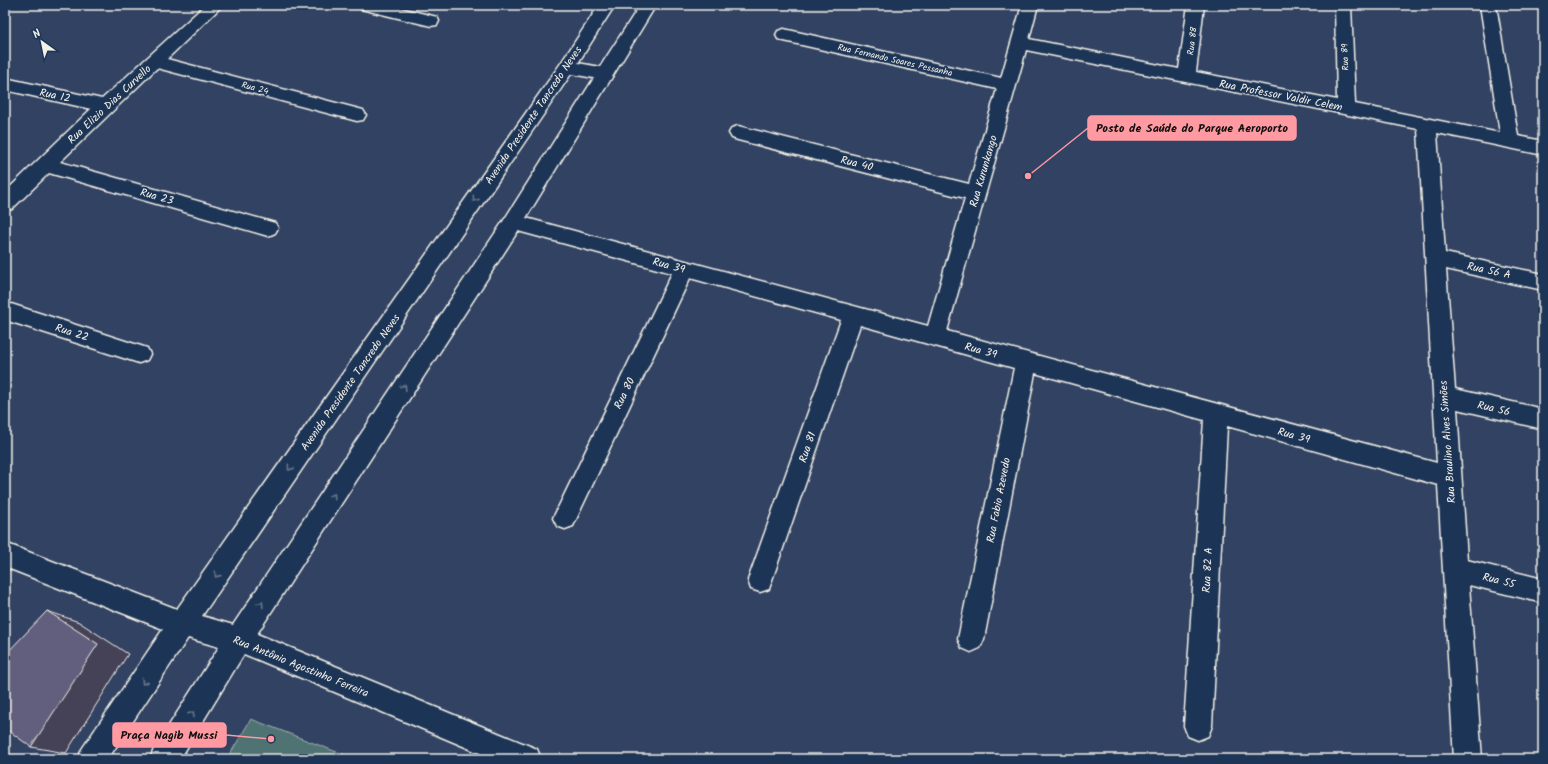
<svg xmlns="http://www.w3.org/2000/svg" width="1548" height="764" font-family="Kalam,sans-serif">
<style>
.green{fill:#4f7373;stroke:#a2b2ae}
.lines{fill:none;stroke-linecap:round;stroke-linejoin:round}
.street-casing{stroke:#f4f1e8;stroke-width:3}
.street{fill:#1d3557;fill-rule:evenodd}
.shaded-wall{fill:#454258;stroke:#f4f1e8}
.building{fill:#625f7e;stroke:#f4f1e8}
.oneway{stroke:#68778a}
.labels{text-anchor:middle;stroke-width:3.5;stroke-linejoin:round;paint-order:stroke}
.far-street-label{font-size:9px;fill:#f4f1e8;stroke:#1d3557}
.street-label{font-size:11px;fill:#f4f1e8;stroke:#1d3557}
.leader{fill:none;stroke:#ff9aa2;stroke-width:1.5}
.callout-dot{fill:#ff9aa2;stroke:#1d3557;stroke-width:1.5}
.callout{fill:#ff9aa2;stroke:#ff9aa2;stroke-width:1.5}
.callout-label{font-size:12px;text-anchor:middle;font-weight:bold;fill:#111}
</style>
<rect width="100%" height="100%" fill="#324263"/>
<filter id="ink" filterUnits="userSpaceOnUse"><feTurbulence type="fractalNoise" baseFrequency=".025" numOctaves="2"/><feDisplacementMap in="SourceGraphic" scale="8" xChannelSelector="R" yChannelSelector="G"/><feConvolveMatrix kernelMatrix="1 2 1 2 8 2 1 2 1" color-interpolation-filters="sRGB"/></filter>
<g filter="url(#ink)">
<path class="green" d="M251 719 355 759H227Z"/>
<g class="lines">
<defs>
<path id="street" d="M205 5H223L167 59 363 110 366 115 363 120 357 121 157 68 60 162 275 223 278 228 275 233 268 236 49 173 12 209 5 211V192L91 109 5 90V78L102 99Z
M359 5H388L437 17 439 21 437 25 431 26 361 9Z
M599 5H615L578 63 600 67 640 5H656L526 218 928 326 965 198 738 140 732 138 729 133 732 128 738 126 969 184 997 89 784 41 778 39 776 35 778 31 784 29 1001 78 1022 5H1038L1029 39 1179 69 1188 5H1204L1196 72 1337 100 1335 5H1351L1355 104 1500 133 1480 5H1496L1518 136 1543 141V155L1437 133 1445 253 1543 274V290L1446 269 1455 389 1543 409V429L1457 409 1467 560 1543 579V603L1469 585 1482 759H1454L1438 485 1227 426 1212 726 1208 736 1198 740 1188 736 1184 726 1204 420 1035 373 984 639 980 648 971 652 962 648 958 639 1014 368 860 325 772 580 769 589 760 592 751 589 748 580 841 320 690 278 573 526 565 529 557 526 553 518 557 510 672 273 518 231 257 634 537 749 541 759H494L244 654 180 759H150L154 749 219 647 188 638 108 759H78L82 749 163 629 5 567V543L177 609 561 63ZM1026 50 1418 129 1437 463 947 331ZM571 74 594 78 506 217 233 625 202 616Z
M5 302 147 348 150 354 147 360 139 363 5 320Z"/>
</defs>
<use href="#street" class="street-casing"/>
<use href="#street" class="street"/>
</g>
<path class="shaded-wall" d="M47 611 79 622 128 654 66 753 31 747Z"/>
<path class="building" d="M47 611 98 644 31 747 5 728V655Z"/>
<defs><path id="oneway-chevron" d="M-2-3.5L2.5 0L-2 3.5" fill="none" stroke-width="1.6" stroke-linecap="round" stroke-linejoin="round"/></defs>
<g class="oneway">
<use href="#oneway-chevron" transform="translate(475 199) rotate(125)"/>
<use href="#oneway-chevron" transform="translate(404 387) rotate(-57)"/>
<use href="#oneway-chevron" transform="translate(290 468) rotate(125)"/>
<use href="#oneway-chevron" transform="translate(333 496) rotate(-57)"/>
<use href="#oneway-chevron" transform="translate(217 575) rotate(125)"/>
<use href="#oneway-chevron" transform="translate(261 604) rotate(-57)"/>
<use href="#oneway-chevron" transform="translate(144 682) rotate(124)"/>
<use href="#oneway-chevron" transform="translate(192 714) rotate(-58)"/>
</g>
</g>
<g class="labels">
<g class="far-street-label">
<text transform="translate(1192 41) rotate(-83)" y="3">Rua 88</text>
<text transform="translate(1345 57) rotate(-92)" y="3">Rua 89</text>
<text transform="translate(895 60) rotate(13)" y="3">Rua Fernando Soares Pessanha</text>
<text transform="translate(255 88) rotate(15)" y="3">Rua 24</text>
</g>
<g class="street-label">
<text transform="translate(55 95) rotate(12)" y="4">Rua 12</text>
<text transform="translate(1281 95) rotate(11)" y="4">Rua Professor Valdir Celem</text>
<text transform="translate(109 104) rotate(-43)" y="4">Rua Elizio Dias Curvello</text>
<text transform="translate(533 115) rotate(-56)" y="4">Avenida Presidente Tancredo Neves</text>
<text transform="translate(857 163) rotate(14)" y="4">Rua 40</text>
<text transform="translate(983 171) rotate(-74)" y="4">Rua Kurunkango</text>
<text transform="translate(157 196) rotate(16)" y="4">Rua 23</text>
<text transform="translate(669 265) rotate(15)" y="4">Rua 39</text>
<text transform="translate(1489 270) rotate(12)" y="4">Rua 56 A</text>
<text transform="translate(72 332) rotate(18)" y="4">Rua 22</text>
<text transform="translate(981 350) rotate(15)" y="4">Rua 39</text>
<text transform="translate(350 382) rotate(-55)" y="4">Avenida Presidente Tancredo Neves</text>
<text transform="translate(624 393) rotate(-64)" y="4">Rua 80</text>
<text transform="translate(1494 408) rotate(13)" y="4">Rua 56</text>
<text transform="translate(1294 435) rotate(15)" y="4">Rua 39</text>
<text transform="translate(1447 442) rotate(-94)" y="4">Rua Braulino Alves Simões</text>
<text transform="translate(807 447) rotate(-71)" y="4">Rua 81</text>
<text transform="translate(998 500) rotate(-79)" y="4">Rua Fabio Azevedo</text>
<text transform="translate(1207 570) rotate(-87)" y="4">Rua 82 A</text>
<text transform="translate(1499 580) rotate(14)" y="4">Rua 55</text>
<text transform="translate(301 666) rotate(22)" y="4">Rua Antônio Agostinho Ferreira</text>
</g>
</g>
<path class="leader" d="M1028 176L1088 128M271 739L226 735"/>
<g class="callout-dot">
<circle cx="1028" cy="176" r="4"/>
<circle cx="271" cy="739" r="4"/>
</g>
<g class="callout">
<rect x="1088" y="116" width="208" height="24" rx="4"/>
<rect x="113" y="723" width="113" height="24" rx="4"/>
</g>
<g class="callout-label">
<text x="1192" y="132">Posto de Saúde do Parque Aeroporto</text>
<text x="169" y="739">Praça Nagib Mussi</text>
</g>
<rect width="1548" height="764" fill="none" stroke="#1d3557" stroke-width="20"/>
<rect x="10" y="10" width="1528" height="744" fill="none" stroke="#f4f1e8" stroke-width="1.5" filter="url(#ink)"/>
<g transform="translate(42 42) rotate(327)" stroke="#1d3557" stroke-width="3" paint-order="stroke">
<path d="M0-3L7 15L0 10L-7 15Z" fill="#f4f1e8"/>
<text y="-6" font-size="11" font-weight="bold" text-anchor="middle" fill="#f4f1e8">N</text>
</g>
</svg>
